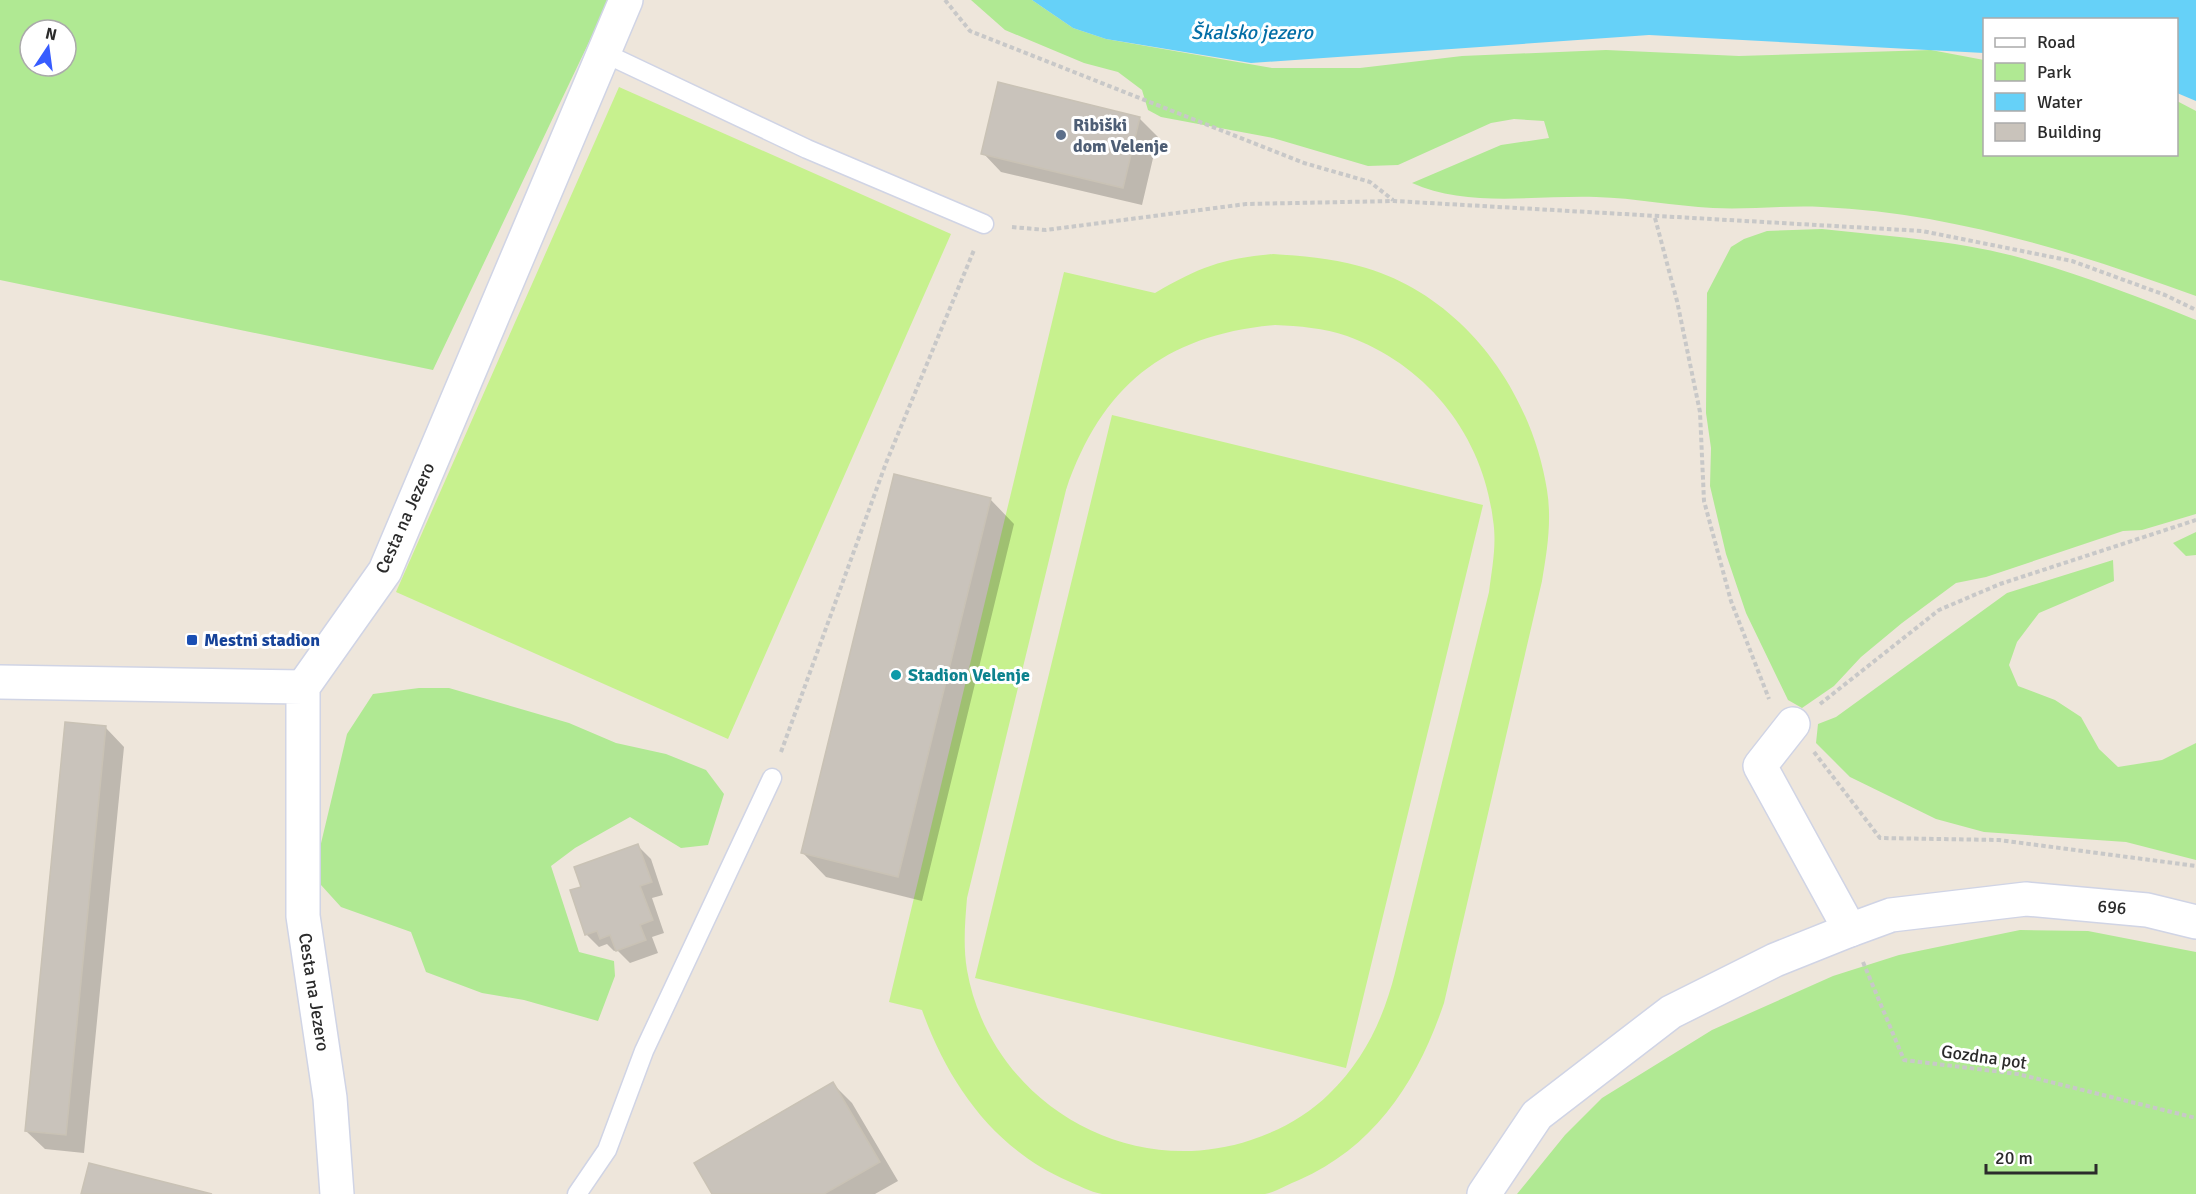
<svg xmlns="http://www.w3.org/2000/svg" width="2196" height="1194" font-family="Signika,sans-serif">
<style>
.green{fill:#b0e993;fill-rule:evenodd}
.pitch{fill:#c7f18e;fill-rule:evenodd}
.water{fill:#66d1f8}
.shadow{fill:#0003}
.building{fill:#c9c3bb;stroke:#c9c2b5;stroke-width:1.5}
.lines{fill:none;stroke-linecap:round;stroke-linejoin:round}
.service-casing{stroke:#d0d4e5;stroke-width:21}
.minor-casing{stroke:#d0d4e5;stroke-width:36}
.secondary-casing{stroke:#d0d4e5;stroke-width:36}
.path{stroke:#c8c8c8;stroke-width:4;stroke-dasharray:4.5 3;stroke-linecap:butt}
.service{stroke:#fff;stroke-width:18}
.minor{stroke:#fff;stroke-width:33}
.secondary{stroke:#fff;stroke-width:33}
.service-dot{fill:#5c6f8a;stroke:#fff;stroke-width:2}
.transit-dot{fill:#1a4fb4;stroke:#fff;stroke-width:2}
.culture-dot{fill:#0f9aa8;stroke:#fff;stroke-width:2}
.labels{text-anchor:middle;stroke-width:6;stroke-linejoin:round;paint-order:stroke}
.service-label{font-size:18px;font-weight:bold;fill:#4e5e75;stroke:#fff;text-anchor:start}
.street-label{font-size:18px;fill:#2b2b2b;stroke:#fff}
.transit-label{font-size:18px;font-weight:bold;fill:#164399;stroke:#fff;text-anchor:start}
.culture-label{font-size:18px;font-weight:bold;fill:#0d838f;stroke:#fff;text-anchor:start}
.water-label{font-size:20px;font-style:italic;fill:#036ea6;stroke:#fff}
</style>
<rect width="100%" height="100%" fill="#eee6db"/>
<path class="green" d="M0 0H609L433 370 0 280ZM30 30H66V66H30Z
M971 0H1032L1073 28 1106 39 1272 68H1360L1462 56 1606 50 1739 56 1931 50 1984 60V154H2176L2177 101 2196 111V296C2075 252 1952 213 1822 207 1786 205 1749 210 1713 208 1674 206 1635 198 1596 197 1537 195 1466 208 1412 183L1501 145 1549 138 1544 121 1514 119 1491 123 1398 165 1368 166 1273 138 1161 117 1148 110 1142 90 1118 72 1084 63 1005 30Z
M1822 229C1886 236 1952 240 2014 256 2076 273 2136 296 2196 320V514L2142 530 2123 531 1986 577 1956 583 1902 623 1861 657 1834 686 1802 708 1788 700 1746 613 1726 554 1710 486 1711 448 1706 413 1707 293 1731 247 1744 239 1767 231Z
M2196 532V555L2186 556 2173 543Z
M2113 560 2114 581 2039 613 2017 642 2009 665 2018 686 2055 700 2081 717 2099 749 2118 767 2162 760 2196 743V860L2126 842 1984 832 1936 819 1850 777 1816 743 1818 724 1836 717 2007 593Z
M419 688H449L569 723 616 743 666 754 706 770 724 794 708 845 681 848 630 817 575 848 551 866 579 952 614 961 615 976 598 1021 524 1000 482 993 426 972 411 932 341 907 321 885 318 856 347 734 373 694Z
M2020 930 2088 931 2196 952V1194H1517L1565 1135 1602 1098 1712 1030 1833 976 1899 955Z"/>
<path class="pitch" d="M619 87 951 234 728 739 396 592Z
M1273 254C1302 256 1330 258 1359 266 1461 293 1531 389 1547 490 1552 521 1547 551 1542 581L1444 1003C1418 1080 1376 1146 1299 1180 1288 1184 1276 1192 1265 1194 1239 1194 1210 1194 1183 1194 1157 1194 1128 1194 1102 1194 1090 1192 1078 1185 1068 1181 994 1149 948 1083 922 1010L889 1002 1064 272 1155 293C1200 267 1221 259 1273 254ZM1275 325C1299 326 1324 328 1347 336 1427 365 1483 435 1493 520 1497 544 1492 568 1489 592L1395 973C1383 1020 1364 1060 1329 1094 1308 1115 1279 1131 1251 1140 1125 1182 990 1100 967 970 963 946 965 922 967 898L1066 490C1102 385 1165 335 1275 325Z
M1112 415 1483 505 1346 1068 975 978Z"/>
<path class="water" d="M1032 0H2196V101L2177 93 2176 20H1984V53L1649 35 1251 63 1106 39 1073 28Z"/>
<path class="shadow" d="M1139 118 1158 137 1142 205 1001 172 983 153Z
M990 499 1014 524 922 901 826 877 802 852Z
M106 728 124 747 84 1153 45 1149 26 1131Z
M638 846 651 859 663 895 652 898 664 933 652 937 658 953 630 963 617 950 614 951 607 944 599 947 586 934 583 888Z
M833 1084 852 1103 898 1181 875 1194H713Z"/>
<path class="building" d="M998 82 1140 117 1123 188 981 154Z
M894 474 991 498 898 877 801 853Z
M65 722 106 726 66 1135 25 1131Z
M638 844 652 882 640 886 653 920 640 925 646 940 616 951 610 935 600 939 597 931 585 935 570 890 581 887 574 867Z
M833 1082 880 1162 824 1194H712L694 1163Z
M89 1163 212 1194H81Z"/>
<g class="lines">
<defs>
<path id="service" d="M602 52 807 149 984 224
M577 1194 607 1150 644 1051 772 778"/>
<path id="minor" d="M0 682 303 687
M1793 724 1760 766 1850 930
M337 1194 330 1098 303 916V687L385 571 626 0"/>
<path id="secondary" d="M1484 1194 1537 1115 1671 1012 1775 960 1850 930 1891 915 2026 899 2147 910 2196 922"/>
</defs>
<use href="#service" class="service-casing"/>
<use href="#minor" class="minor-casing"/>
<use href="#secondary" class="secondary-casing"/>
<path class="path" d="M945 0 970 31 1304 163 1370 182 1393 200
M1655 218 1677 301 1700 412 1704 501 1731 601 1769 699
M1012 227 1046 230 1246 204 1394 201 1922 231 2072 261 2165 295 2196 310
M1820 704 1939 610 2000 584 2196 520
M781 752 886 463 974 250
M1814 752 1880 838 1999 840 2196 866
M1863 962 1904 1060 2018 1074 2196 1118"/>
<use href="#service" class="service"/>
<use href="#minor" class="minor"/>
<use href="#secondary" class="secondary"/>
</g>
<circle class="service-dot" cx="1061" cy="135" r="6"/>
<rect class="transit-dot" x="186" y="634" width="12" height="12" rx="3"/>
<circle class="culture-dot" cx="896" cy="675" r="6"/>
<g class="labels">
<g class="service-label">
<text x="1073" y="131">Ribiški<tspan x="1073" dy="21">dom Velenje</tspan></text>
</g>
<g class="street-label">
<text transform="translate(405 518) rotate(-66)" y="6">Cesta na Jezero</text>
<text transform="translate(2112 907) rotate(5)" y="6">696</text>
<text transform="translate(314 992) rotate(81)" y="6">Cesta na Jezero</text>
<text transform="translate(1984 1057) rotate(8)" y="6">Gozdna pot</text>
</g>
<g class="transit-label">
<text x="204" y="646">Mestni stadion</text>
</g>
<g class="culture-label">
<text x="908" y="681">Stadion Velenje</text>
</g>
<g class="water-label">
<text x="1252" y="39">Škalsko jezero</text>
</g>
</g>
<rect x="1983" y="18" width="195" height="138" fill="#ffffff" stroke="#aaaaaa" stroke-width="1.5"/>
<rect x="1995" y="38" width="30" height="9" fill="#ffffff" stroke="#aaaaaa" stroke-width="1.5"/>
<text x="2037" y="48" font-size="18" fill="#2b2b2b">Road</text>
<rect x="1995" y="63" width="30" height="18" fill="#b0e993" stroke="#aaaaaa" stroke-width="1.5"/>
<text x="2037" y="78" font-size="18" fill="#2b2b2b">Park</text>
<rect x="1995" y="93" width="30" height="18" fill="#66d1f8" stroke="#aaaaaa" stroke-width="1.5"/>
<text x="2037" y="108" font-size="18" fill="#2b2b2b">Water</text>
<rect x="1995" y="123" width="30" height="18" fill="#c9c3bb" stroke="#aaaaaa" stroke-width="1.5"/>
<text x="2037" y="138" font-size="18" fill="#2b2b2b">Building</text>
<g transform="translate(48 48) rotate(13)"><circle r="28" fill="#ffffff" stroke="#aaaaaa" stroke-width="1.5"/>
<path d="M0-4.5L10 22L0 15L-10 22Z" fill="#375cff"/>
<text y="-9" font-size="16" font-weight="bold" text-anchor="middle" fill="#2b2b2b">N</text>
</g>
<path d="M1986 1164v9h110v-9" fill="none" stroke="#2b2b2b" stroke-width="3"/>
<text x="1995" y="1164" font-size="18" fill="#2b2b2b" stroke="#ffffff" stroke-width="4.5" paint-order="stroke">20 m</text>
</svg>
